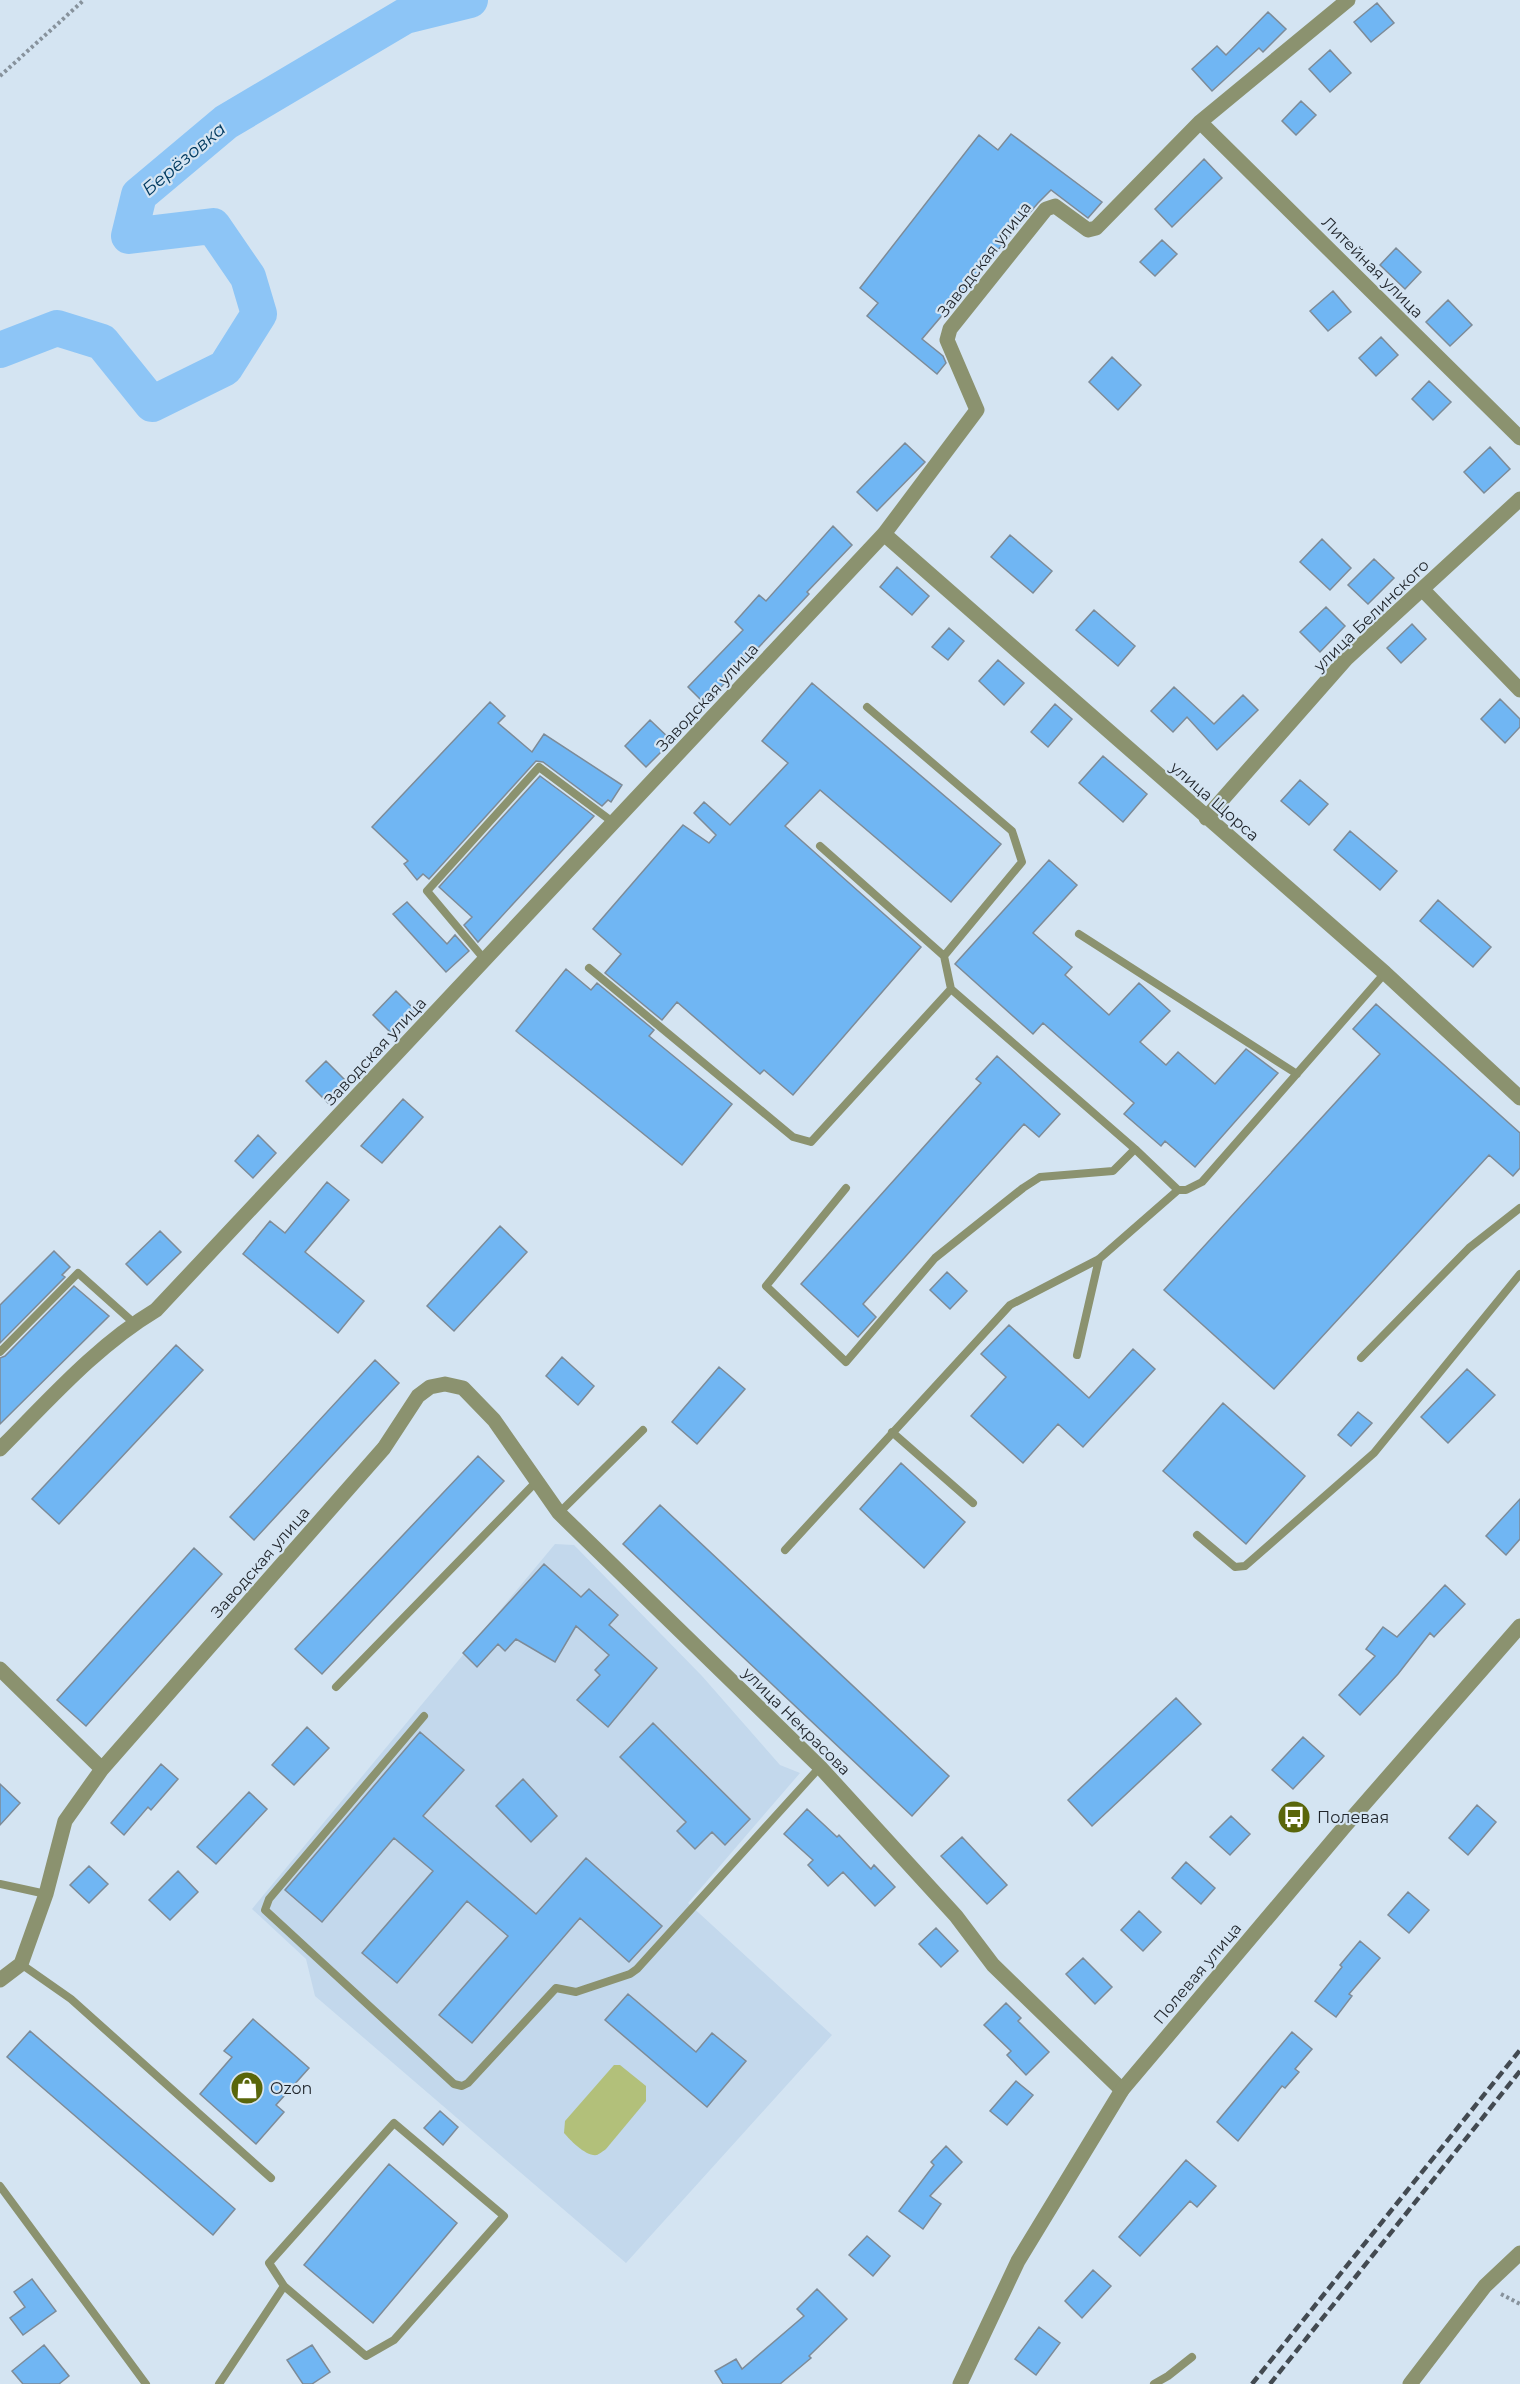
<svg xmlns="http://www.w3.org/2000/svg" width="1520" height="2384" font-family="Montserrat,sans-serif">
<style>
.built{fill:#c3d8ec}
.green{fill:#b2c07a}
.lines{fill:none;stroke-linecap:round;stroke-linejoin:round}
.river{stroke:#8dc5f6;stroke-width:36}
.building{fill:#70b6f3;stroke:#7d8b98;stroke-width:1.5}
.path{stroke:#87929c;stroke-width:4;stroke-dasharray:3 3;stroke-linecap:butt}
.service{stroke:#8b926f;stroke-width:8}
.minor{stroke:#8b926f;stroke-width:15}
.tertiary{stroke:#8b926f;stroke-width:15}
.rail{stroke:#434a51;stroke-width:4.5;stroke-dasharray:9 4.5;stroke-linecap:butt}
.labels{text-anchor:middle;stroke-width:4.5;stroke-linejoin:round;paint-order:stroke}
.street-label{font-size:16px;fill:#1f242a;stroke:#d4e4f2}
.poi-label{font-size:16px;fill:#1f242a;stroke:#d4e4f2;text-anchor:start}
.water-label{font-size:18px;font-style:italic;fill:#003a60;stroke:#d4e4f2}
</style>
<rect width="100%" height="100%" fill="#d4e4f2"/>
<path class="built" d="M555 1544 574 1545 702 1676 780 1765 800 1773 688 1903 832 2035 626 2263 315 1996 306 1959 252 1909Z"/>
<path class="green" d="M614 2065H620L646 2086V2101L606 2149C605 2150 599 2154 597 2155 586 2157 570 2140 564 2133L565 2121Z"/>
<g class="lines">
<path class="river" d="M0 350 57 328 102 342 152 404 225 368 259 314 248 277 213 226 129 236 139 195 226 122 405 16 470 0"/>
</g>
<path class="building" d="M1377 3 1394 23 1371 42 1354 22Z
M1268 12 1286 29 1263 52 1259 48 1212 91 1192 69 1217 46 1226 55Z
M1330 50 1351 73 1330 92 1309 69Z
M1301 101 1316 115 1296 135 1282 121Z
M1011 134 1102 202 1088 218 1051 190 1038 203 922 339 943 356 946 363 937 374 867 316 878 303 860 288 979 135 998 150Z
M1204 159 1222 178 1172 227 1155 209Z
M1162 240 1177 254 1155 276 1140 262Z
M1396 248 1421 272 1405 289 1380 265Z
M1333 291 1351 312 1328 331 1310 311Z
M1448 300 1472 325 1450 346 1426 322Z
M1381 337 1398 355 1376 376 1359 358Z
M1112 357 1141 385 1118 410 1089 382Z
M1429 381 1451 402 1433 420 1412 399Z
M905 443 925 462 877 511 857 492Z
M1490 447 1510 469 1484 493 1464 472Z
M833 526 852 545 807 592 809 594 705 704 688 687 743 630 735 622 759 595 766 601Z
M1010 535 1052 571 1033 593 991 557Z
M1322 539 1351 568 1330 590 1300 562Z
M1374 559 1394 578 1368 604 1348 585Z
M897 567 929 596 912 615 880 587Z
M1326 607 1345 626 1320 652 1300 632Z
M1094 610 1135 646 1118 666 1076 630Z
M1412 624 1426 639 1401 663 1387 648Z
M949 628 964 641 948 660 932 647Z
M998 660 1024 683 1004 705 979 681Z
M812 683 1001 844 951 902 820 790 785 826 921 947 793 1095 764 1070 760 1074 677 1002 662 1020 605 973 621 954 593 929 683 825 709 843 716 835 694 813 704 802 730 825 788 763 762 741Z
M1174 687 1214 724 1243 695 1258 710 1217 750 1187 717 1173 732 1151 711Z
M1500 699 1520 719V727L1505 743 1481 719Z
M490 702 505 716 498 723 532 752 544 734 622 785 611 802 608 800 602 806 543 762 536 761 429 879 423 874 417 880 404 864 408 861 372 827Z
M1055 704 1072 719 1048 747 1031 732Z
M650 720 672 741 646 767 625 746Z
M1103 756 1147 794 1123 822 1079 783Z
M540 776 594 816 478 942 464 925 472 917 439 887Z
M1300 780 1328 804 1309 825 1281 801Z
M1350 831 1397 871 1380 890 1334 850Z
M1049 860 1077 885 1033 933 1072 967 1065 975 1109 1015 1139 983 1170 1011 1140 1042 1166 1065 1178 1052 1215 1084 1246 1049 1278 1073 1195 1167 1165 1141 1161 1146 1124 1114 1134 1103 1043 1023 1033 1034 955 964Z
M1438 900 1491 947 1473 967 1420 921Z
M407 902 447 944 455 935 469 951 446 972 393 914Z
M566 969 591 990 597 983 654 1030 649 1036 732 1104 682 1165 516 1031Z
M396 991 415 1010 391 1033 373 1015Z
M1376 1004 1520 1133V1168L1513 1176 1489 1155 1274 1389 1164 1290 1380 1054 1353 1029Z
M997 1056 1060 1114 1039 1137 1024 1124 863 1304 876 1317 858 1337 801 1284 981 1083 976 1079Z
M326 1061 349 1084 329 1104 306 1081Z
M403 1099 423 1117 382 1163 361 1146Z
M258 1135 276 1153 253 1178 235 1161Z
M327 1182 349 1200 305 1252 364 1301 338 1333 243 1254 270 1221 285 1233Z
M500 1226 527 1252 454 1331 427 1306Z
M160 1231 181 1252 147 1285 126 1264Z
M54 1251 70 1267 62 1275 65 1277 0 1343V1305Z
M947 1272 967 1291 950 1309 930 1290Z
M74 1286 109 1316 0 1424V1358L5 1356Z
M1009 1325 1089 1398 1133 1349 1155 1369 1083 1447 1058 1424 1023 1463 971 1416 1006 1377 981 1354Z
M176 1345 203 1370 59 1524 32 1499Z
M562 1357 594 1386 578 1405 546 1376Z
M375 1360 399 1383 254 1540 230 1517Z
M719 1367 745 1389 697 1444 672 1422Z
M1467 1369 1495 1395 1448 1443 1421 1417Z
M1223 1403 1305 1476 1246 1544 1163 1471Z
M1358 1412 1372 1423 1351 1446 1338 1435Z
M478 1456 504 1481 322 1674 295 1649Z
M901 1463 965 1522 924 1568 860 1509Z
M1520 1499V1539L1506 1555 1486 1536Z
M660 1505 949 1776 912 1816 623 1544Z
M194 1548 222 1574 86 1726 57 1700Z
M544 1564 581 1597 589 1589 618 1615 609 1625 657 1668 608 1727 577 1700 600 1675 595 1670 609 1655 576 1626 555 1662 516 1639 505 1651 498 1644 477 1667 463 1653Z
M1445 1585 1465 1604 1434 1637 1430 1633 1398 1674 1360 1715 1339 1695 1375 1656 1366 1649 1383 1627 1397 1637Z
M1176 1698 1201 1724 1092 1826 1068 1800Z
M653 1723 750 1819 725 1845 712 1832 695 1849 677 1831 686 1822 620 1757Z
M307 1727 329 1748 294 1785 272 1765Z
M420 1732 464 1770 423 1816 536 1914 586 1858 662 1926 629 1962 580 1918 472 2043 439 2015 508 1936 467 1901 397 1983 362 1953 433 1871 394 1838 322 1922 285 1890Z
M1303 1737 1324 1756 1293 1789 1272 1770Z
M161 1764 178 1779 151 1810 148 1807 124 1835 111 1823Z
M523 1779 557 1816 531 1842 496 1806Z
M0 1784 20 1803 0 1825Z
M249 1792 267 1809 216 1864 197 1847Z
M1477 1805 1496 1822 1468 1855 1449 1838Z
M807 1809 837 1837 839 1835 871 1869 874 1865 895 1887 875 1906 843 1872 828 1886 808 1865 813 1860 784 1834Z
M1231 1816 1250 1834 1230 1855 1210 1837Z
M962 1837 1007 1885 987 1904 941 1856Z
M1186 1862 1215 1888 1201 1904 1172 1878Z
M89 1866 108 1884 89 1903 70 1885Z
M178 1871 198 1892 170 1920 149 1900Z
M1408 1892 1429 1910 1409 1933 1388 1915Z
M1139 1911 1161 1932 1143 1951 1121 1930Z
M936 1928 958 1951 941 1967 919 1944Z
M1360 1941 1380 1958 1349 1994 1352 1996 1336 2017 1315 2001 1342 1967 1340 1965Z
M1083 1958 1112 1987 1095 2004 1066 1974Z
M628 1994 696 2052 712 2033 746 2061 707 2107 605 2020Z
M1006 2003 1021 2018 1018 2021 1049 2052 1026 2075 1007 2055 1011 2051 984 2025Z
M253 2019 309 2068 276 2105 284 2112 256 2144 200 2094 232 2057 224 2051Z
M30 2031 235 2209 213 2235 7 2057Z
M1292 2032 1312 2049 1295 2069 1299 2072 1285 2088 1282 2086 1238 2141 1217 2122Z
M1016 2081 1033 2095 1007 2125 990 2111Z
M440 2111 458 2127 443 2145 424 2128Z
M946 2146 962 2162 930 2196 941 2204 923 2229 899 2211 934 2165 931 2162Z
M1186 2160 1216 2186 1197 2207 1190 2201 1140 2256 1119 2237Z
M389 2164 457 2223 373 2323 304 2265Z
M867 2236 890 2256 873 2276 849 2255Z
M1093 2270 1111 2286 1082 2318 1065 2301Z
M32 2279 56 2311 23 2335 10 2318 25 2307 14 2292Z
M817 2289 847 2319 809 2356 811 2358 780 2384H723L715 2371 736 2359 742 2369 804 2316 797 2309Z
M1039 2327 1060 2343 1036 2375 1015 2359Z
M44 2345 69 2376 59 2384H23L12 2371Z
M312 2345 330 2372 312 2384H303L287 2360Z"/>
<g class="lines">
<path class="path" d="M0 76 84 0
M1501 2294 1520 2304"/>
<path class="service" d="M867 707 1012 831 1022 862 944 956 951 989
M820 846 944 956
M1079 934 1297 1074
M485 960 427 891 539 767 614 823
M589 968 793 1137 811 1142 951 989 1135 1149 1178 1190
M846 1188 766 1286 846 1362 935 1258 1023 1188 1040 1177 1113 1171 1135 1149
M0 1352 78 1273 134 1323
M1077 1355 1099 1259
M1361 1358 1469 1248 1520 1208
M892 1432 973 1503
M559 1513 643 1430
M1197 1535 1235 1567 1245 1566 1374 1453 1520 1274
M785 1550 1010 1305 1099 1259 1178 1190H1186L1202 1182 1385 973
M336 1687 537 1481
M424 1716 269 1899 265 1910 454 2084 462 2086 468 2083 556 1988 576 1992 630 1974 637 1969 820 1767
M0 1884 46 1894
M21 1964 71 1999 271 2178
M394 2123 504 2216 394 2340 366 2356 284 2286 269 2263Z
M0 2186 146 2384
M219 2384 284 2286
M1154 2384 1168 2376 1192 2357"/>
<path class="minor" d="M1200 122 1520 438
M884 534 1385 973 1520 1098
M1423 590 1520 690
M1206 818 1346 659 1520 499
M0 1449C49 1400 96 1346 156 1310L884 534 977 410 947 340 950 329 1046 209 1055 206 1088 230 1096 228 1200 122 1348 0
M0 1669 102 1769 65 1821 46 1894 21 1964 0 1980
M102 1769 384 1448 418 1396 430 1387 445 1384 463 1388 494 1420 559 1513 820 1767 956 1916 993 1965 1122 2090
M1410 2384 1485 2286 1520 2253"/>
<path class="tertiary" d="M960 2384 1018 2261 1122 2090 1345 1826 1520 1626"/>
<path class="rail" d="M1252 2384 1520 2050
M1270 2384 1520 2071"/>
</g>
<defs>
<symbol id="bus-disc" viewBox="-11 -11 22 22"><circle r="9.5" fill="#5a660b" stroke="#d4e4f2"/><path d="M-5-6H5V4H4V6H2V4H-2V6H-4V4H-5ZM-3.5-4V0h7V-4ZM-3.5 1.2v1.5H-2V1.2ZM2 1.2v1.5H3.5V1.2Z" fill="#fff"/></symbol>
<symbol id="shop-disc" viewBox="-11 -11 22 22"><circle r="9.5" fill="#5a660b" stroke="#d4e4f2"/><path d="M-5-2.5h2.3a2.7 3.5 0 0 1 5.4 0H5L5.5 6h-11ZM-1.5-2.5h3a1.5 2.3 0 0 0-3 0Z" fill="#fff"/></symbol>
</defs>
<g fill-rule="evenodd">
<use href="#bus-disc" x="1275" y="1798" width="38" height="38"/>
<use href="#shop-disc" x="228" y="2069" width="38" height="38"/>
</g>
<g class="labels">
<g class="street-label">
<text transform="translate(984 259) rotate(-52)" y="6">Заводская улица</text>
<text transform="translate(1373 267) rotate(45)" y="6">Литейная улица</text>
<text transform="translate(1371 615) rotate(-44)" y="6">улица Белинского</text>
<text transform="translate(707 697) rotate(-47)" y="6">Заводская улица</text>
<text transform="translate(1215 801) rotate(41)" y="6">улица Щорса</text>
<text transform="translate(375 1051) rotate(-47)" y="6">Заводская улица</text>
<text transform="translate(260 1562) rotate(-49)" y="6">Заводская улица</text>
<text transform="translate(797 1721) rotate(45)" y="6">улица Некрасова</text>
<text transform="translate(1197 1973) rotate(-50)" y="6">Полевая улица</text>
</g>
<g class="poi-label">
<text x="1317" y="1823">Полевая</text>
<text x="270" y="2094">Ozon</text>
</g>
<g class="water-label">
<text transform="translate(184 159) rotate(-40)" y="6">Берёзовка</text>
</g>
</g>
</svg>
